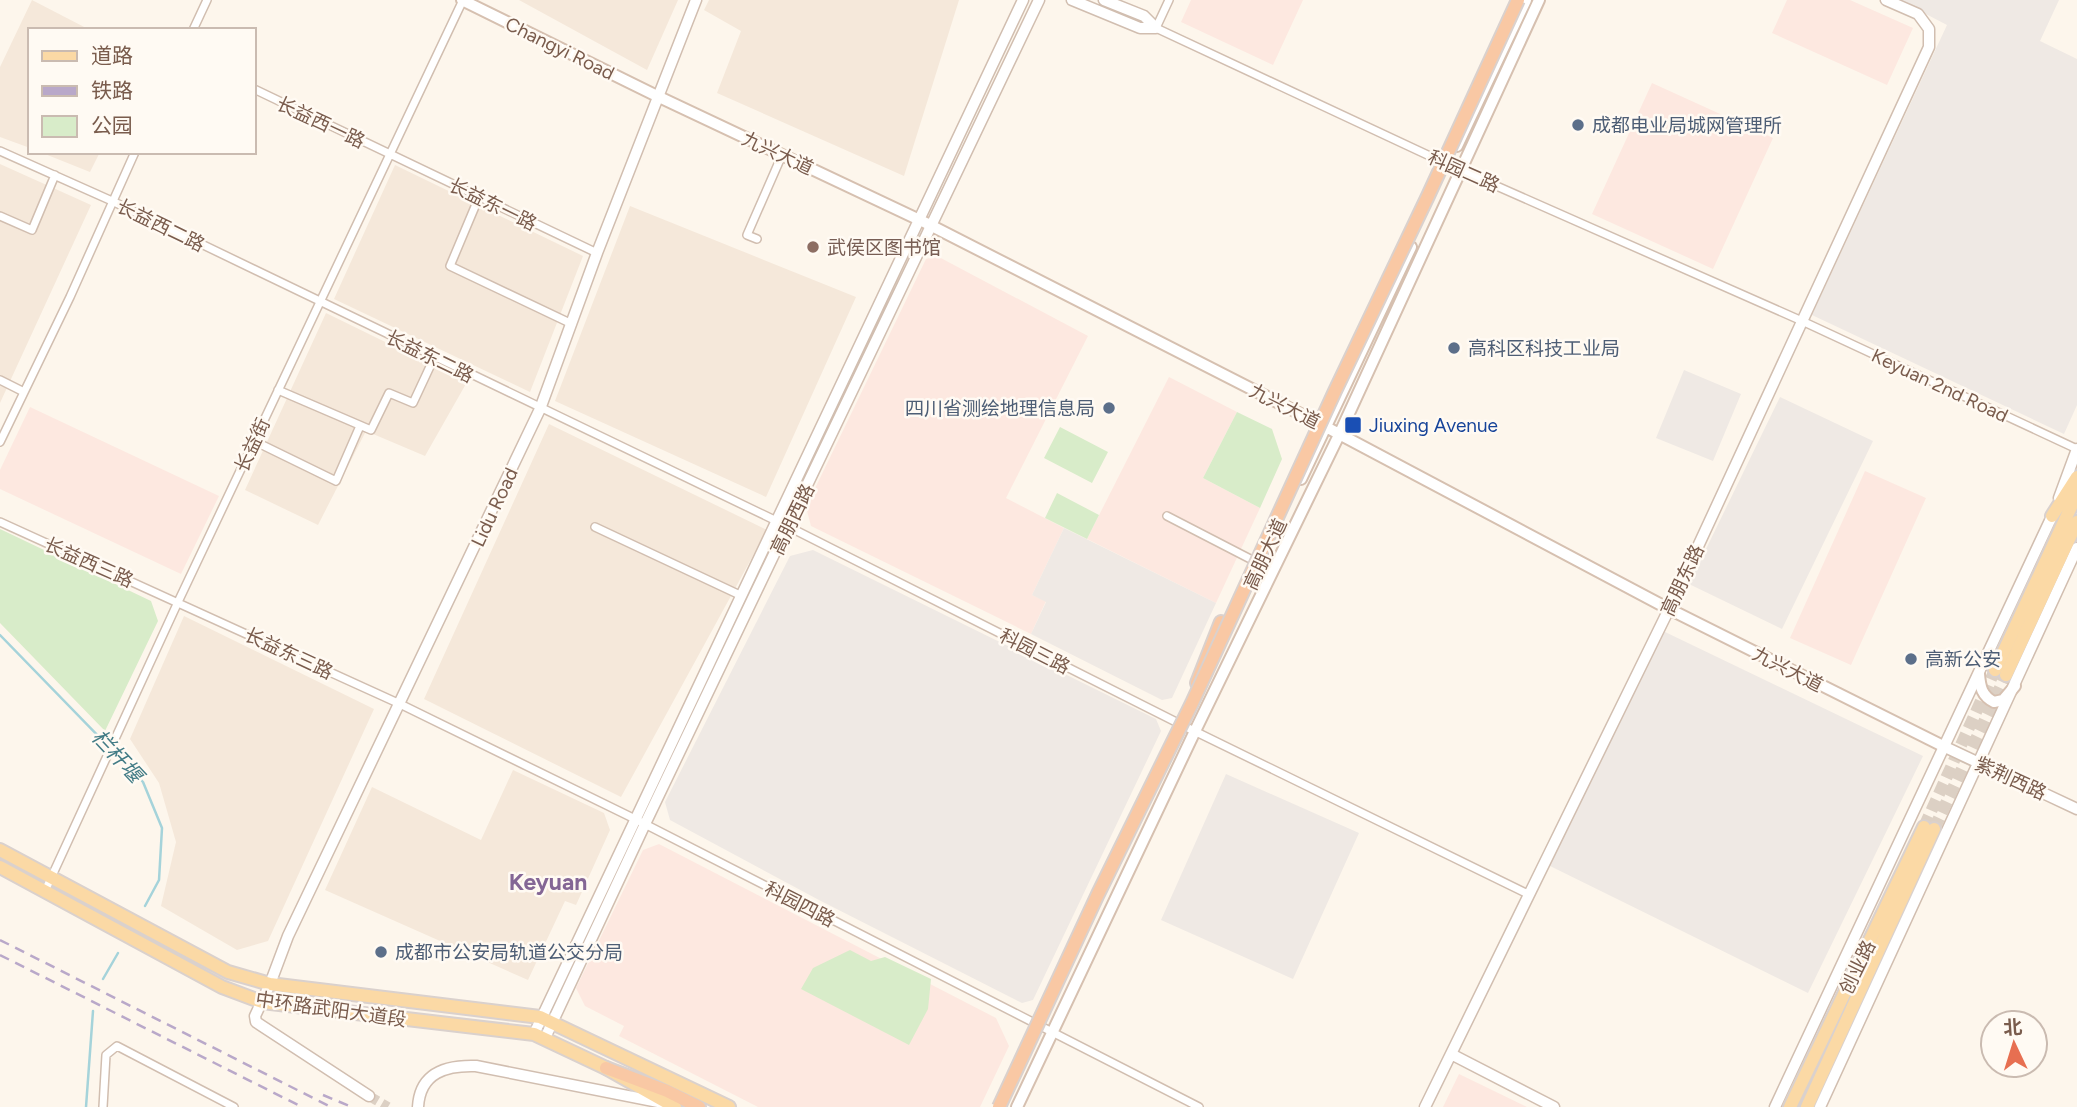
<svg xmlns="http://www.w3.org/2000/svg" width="2077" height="1107" font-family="Figtree,'Noto Sans SC',sans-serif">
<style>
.residential{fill:#f5e8da}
.commercial{fill:#fde8e0}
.industrial{fill:#efe9e4}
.green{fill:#d8ecc9}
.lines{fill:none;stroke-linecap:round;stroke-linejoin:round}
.stream{stroke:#a5d3da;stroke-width:2.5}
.tertiary-tunnel{stroke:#dcd0c4;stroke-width:10;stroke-dasharray:10 5;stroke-linecap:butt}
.primary-tunnel{stroke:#dcd0c4;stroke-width:12;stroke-dasharray:12 6;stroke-linecap:butt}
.minor-casing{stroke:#d1beb0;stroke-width:10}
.tertiary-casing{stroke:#d1beb0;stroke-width:13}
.secondary-casing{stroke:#d6c0b0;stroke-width:14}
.primary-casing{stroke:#dad1cd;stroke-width:16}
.trunk-casing{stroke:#dad1cd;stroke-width:16}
.minor{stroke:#fff;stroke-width:7}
.tertiary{stroke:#fff;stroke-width:10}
.secondary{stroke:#fff;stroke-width:10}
.primary{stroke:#fbd9a5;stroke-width:12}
.trunk{stroke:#f9c8a4;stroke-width:12}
.rail{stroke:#b9a8c9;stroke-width:2.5;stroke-dasharray:10 7;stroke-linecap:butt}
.trunk-bridge-casing{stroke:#dad1cd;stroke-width:16;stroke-linecap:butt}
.trunk-bridge{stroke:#f9c8a4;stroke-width:12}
.service-dot{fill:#5c6f8a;stroke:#fffaf3;stroke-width:2.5}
.education-dot{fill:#8d6e63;stroke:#fffaf3;stroke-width:2.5}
.transit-dot{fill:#1a4fb4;stroke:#fffaf3;stroke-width:2.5}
.labels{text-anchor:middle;stroke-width:5;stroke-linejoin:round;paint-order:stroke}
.street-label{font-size:19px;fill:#7a5c4d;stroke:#fffaf3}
.service-label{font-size:19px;fill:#4e5e75;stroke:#fffaf3;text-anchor:start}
.education-label{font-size:19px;fill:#785e54;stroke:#fffaf3;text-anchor:start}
.transit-label{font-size:19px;fill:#164399;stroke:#fffaf3;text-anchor:start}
.water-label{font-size:21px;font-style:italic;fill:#437c86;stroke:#fffaf3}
.quarter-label{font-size:23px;font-weight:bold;fill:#846695;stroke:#fffaf3}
</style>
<rect width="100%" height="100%" fill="#fdf6ec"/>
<path class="residential" d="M32 0 90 30H30V148L0 137V67Z
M519 0H678L647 70Z
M709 0H959L904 176 717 93 741 31 704 10Z
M40 152H100L90 172Z
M0 164 91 205 0 403Z
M395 165 583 256 530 392 334 299Z
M630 206 856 297 766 497 555 401Z
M326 313 467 382 425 456 366 431 318 525 245 490Z
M549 424 767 530 621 797 424 699Z
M184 616 374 709 268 941 237 950 161 906 176 842 159 783 130 739Z
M513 770 604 813 610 830 576 905 565 901 528 980 325 890 372 787 481 840Z"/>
<path class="commercial" d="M1191 0H1303L1273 65 1181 22Z
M1787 0H1850L1913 28 1887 85 1772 33Z
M1652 83 1773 138 1713 269 1592 214Z
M937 256 1088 336 1006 498 1064 528 1032 595 1046 601 1031 634 811 526 806 507 926 259Z
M1169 377 1237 412 1203 478 1260 508 1216 603 1087 539Z
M30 407 219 496 181 574 0 489V470Z
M1865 471 1926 498 1851 665 1790 638Z
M659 844 996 1018 1009 1046 980 1107H758L619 1036 624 1026 585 1006 576 988 643 850Z
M1459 1074 1527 1107H1443Z"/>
<path class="industrial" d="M1899 0H2059L2040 41 2077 59V405L2064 434 1812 315 1947 25Z
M1684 370 1741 394 1713 461 1656 438Z
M1780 397 1873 441 1782 629 1689 584Z
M1064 528 1216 603 1172 698 1162 700 1031 634 1046 602 1032 595Z
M813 550 1156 719 1161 731 1033 1000 1022 1003 819 900 670 820 665 802 790 556Z
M1663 631 1923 756 1808 993 1548 865Z
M1226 774 1359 833 1293 979 1161 920Z"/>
<path class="green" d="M1237 412 1272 429 1282 459 1260 508 1203 478Z
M1060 427 1108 452 1092 483 1044 458Z
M1057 493 1099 515 1087 539 1045 518Z
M0 529 151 601 158 621 105 731 0 623Z
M850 950 871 961 885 957 931 979 928 1009 909 1045 801 989 813 968Z"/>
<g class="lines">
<path class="stream" d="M0 635 143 782 162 828 159 880 145 906
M103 979 118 953
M86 1107 93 1011"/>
<path class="tertiary-tunnel" d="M369 1096 388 1107"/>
<path class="primary-tunnel" d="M1924 827 1995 670
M1934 829 2006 675"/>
<defs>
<path id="minor" d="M1169 0 1156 28 1449 165 1802 321 2077 449
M193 30 207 0
M254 89 597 253
M0 151 112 201 789 527 1184 726 1528 894
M479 197 450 266 572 324
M0 216 32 230 55 175
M757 239 747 235 782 155
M0 380 24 392
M278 390 371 430 389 393 413 403 434 358
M254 441 336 481 360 426
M0 442 70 297 135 152
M1167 516 1260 564
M0 522 400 704 635 819 1199 1107
M595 527 742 596
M45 891 178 602 463 0
M103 1107 106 1055 117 1046 234 1107"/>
<path id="tertiary" d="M1072 0 1140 28H1156
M1104 0 1144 16 1156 28
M2059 498 2077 449
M1945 747 2077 809
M534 1034 1023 0
M545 1038 645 824 1039 0
M1451 1054 1554 1107
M369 1096 262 1026 256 1022 255 1016 270 984 288 936 540 409 597 253 696 0
M418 1107C420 1072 447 1065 476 1066L663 1103
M1425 1107 1669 609 1929 47V29L1918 14 1886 0
M1775 1107 2054 512
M1820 1107 2077 548"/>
<path id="secondary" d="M462 0 657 96 926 223 1326 427 1669 609 1945 747
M1457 146 1526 0
M1301 479 1411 247
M1979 674C1980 687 1982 696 1994 702L2003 700 2015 686
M1017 1107 1195 731 1339 435 1539 0"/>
<path id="primary" d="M2052 516 2077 477
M1995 670 2077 494
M2006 675 2077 522
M0 850 228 972 270 984 540 1017 729 1107
M0 867 222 987 262 1002 534 1034 606 1068 675 1107
M1790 1107 1924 827
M1807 1107 1934 829"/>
<path id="trunk" d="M1197 683 1221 622
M606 1068 667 1091 699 1107"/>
</defs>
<use href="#minor" class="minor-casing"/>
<use href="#tertiary" class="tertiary-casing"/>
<use href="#secondary" class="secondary-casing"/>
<use href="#primary" class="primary-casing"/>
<use href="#trunk" class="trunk-casing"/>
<use href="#minor" class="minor"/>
<use href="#tertiary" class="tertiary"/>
<use href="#secondary" class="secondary"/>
<use href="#primary" class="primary"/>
<use href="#trunk" class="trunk"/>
<path class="rail" d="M0 940 331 1107
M0 955 302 1107
M323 1095 352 1107"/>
<defs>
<path id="trunk-bridge" d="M999 1107 1098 894 1192 703 1335 391 1428 196 1518 0"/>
</defs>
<use href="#trunk-bridge" class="trunk-bridge-casing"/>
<use href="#trunk-bridge" class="trunk-bridge"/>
</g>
<g class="service-dot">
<circle cx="1578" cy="125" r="7"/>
<circle cx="1454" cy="348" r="7"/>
<circle cx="1109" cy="408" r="7"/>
<circle cx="1911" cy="659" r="7"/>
<circle cx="381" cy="952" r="7"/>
</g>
<circle class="education-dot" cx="813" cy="247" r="7"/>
<rect class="transit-dot" x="1344" y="416" width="18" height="18" rx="3.5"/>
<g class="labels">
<g class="street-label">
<text transform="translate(560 48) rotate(26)" y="7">Changyi Road</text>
<text transform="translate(321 122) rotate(25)" y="7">长益西一路</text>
<text transform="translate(778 153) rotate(25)" y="7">九兴大道</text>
<text transform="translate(1464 171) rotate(24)" y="7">科园二路</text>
<text transform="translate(493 204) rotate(26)" y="7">长益东一路</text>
<text transform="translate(161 225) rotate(26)" y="7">长益西二路</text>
<text transform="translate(430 356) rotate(26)" y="7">长益东二路</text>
<text transform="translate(1940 385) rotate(25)" y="7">Keyuan 2nd Road</text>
<text transform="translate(1285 406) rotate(27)" y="7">九兴大道</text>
<text transform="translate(252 445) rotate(-65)" y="7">长益街</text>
<text transform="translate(494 507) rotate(-65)" y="7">Lidu Road</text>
<text transform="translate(792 519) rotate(-64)" y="7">高朋西路</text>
<text transform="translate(1265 554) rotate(-65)" y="7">高朋大道</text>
<text transform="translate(89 562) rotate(24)" y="7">长益西三路</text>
<text transform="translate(1682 580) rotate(-65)" y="7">高朋东路</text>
<text transform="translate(1035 651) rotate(27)" y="7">科园三路</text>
<text transform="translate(289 653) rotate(25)" y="7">长益东三路</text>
<text transform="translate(1788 669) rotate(27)" y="7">九兴大道</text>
<text transform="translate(2011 778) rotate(25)" y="7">紫荆西路</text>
<text transform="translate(800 904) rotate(27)" y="7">科园四路</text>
<text transform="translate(1857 967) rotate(-64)" y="7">创业路</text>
<text transform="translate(331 1009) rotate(8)" y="7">中环路武阳大道段</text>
</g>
<g class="service-label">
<text x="1592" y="132">成都电业局城网管理所</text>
<text x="1468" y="355">高科区科技工业局</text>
<text x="1095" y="415" text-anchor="end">四川省测绘地理信息局</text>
<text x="1925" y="666">高新公安</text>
<text x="395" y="959">成都市公安局轨道公交分局</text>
</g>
<g class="education-label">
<text x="827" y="254">武侯区图书馆</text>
</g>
<g class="transit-label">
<text x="1369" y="432">Jiuxing Avenue</text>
</g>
<g class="water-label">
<text transform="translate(117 756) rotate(47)" y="7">栏杆堰</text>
</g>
<g class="quarter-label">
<text x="548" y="890">Keyuan</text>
</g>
</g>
<rect x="28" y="28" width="228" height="126" fill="#fffaf3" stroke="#cabbb1" stroke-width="2"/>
<rect x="42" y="51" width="35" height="10" fill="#fbd9a5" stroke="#cabbb1" stroke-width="2"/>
<text x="91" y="63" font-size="21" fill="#7a5c4d">道路</text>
<rect x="42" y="86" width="35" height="10" fill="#b9a8c9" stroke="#cabbb1" stroke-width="2"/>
<text x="91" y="98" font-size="21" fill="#7a5c4d">铁路</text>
<rect x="42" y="116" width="35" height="21" fill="#d8ecc9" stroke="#cabbb1" stroke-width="2"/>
<text x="91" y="133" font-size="21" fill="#7a5c4d">公园</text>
<g transform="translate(2014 1044) rotate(356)"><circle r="33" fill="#fffaf3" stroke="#cabbb1" stroke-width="2"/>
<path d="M0-5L12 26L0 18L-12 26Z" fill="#e76f51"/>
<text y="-10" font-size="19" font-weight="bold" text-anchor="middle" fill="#7a5c4d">北</text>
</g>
</svg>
